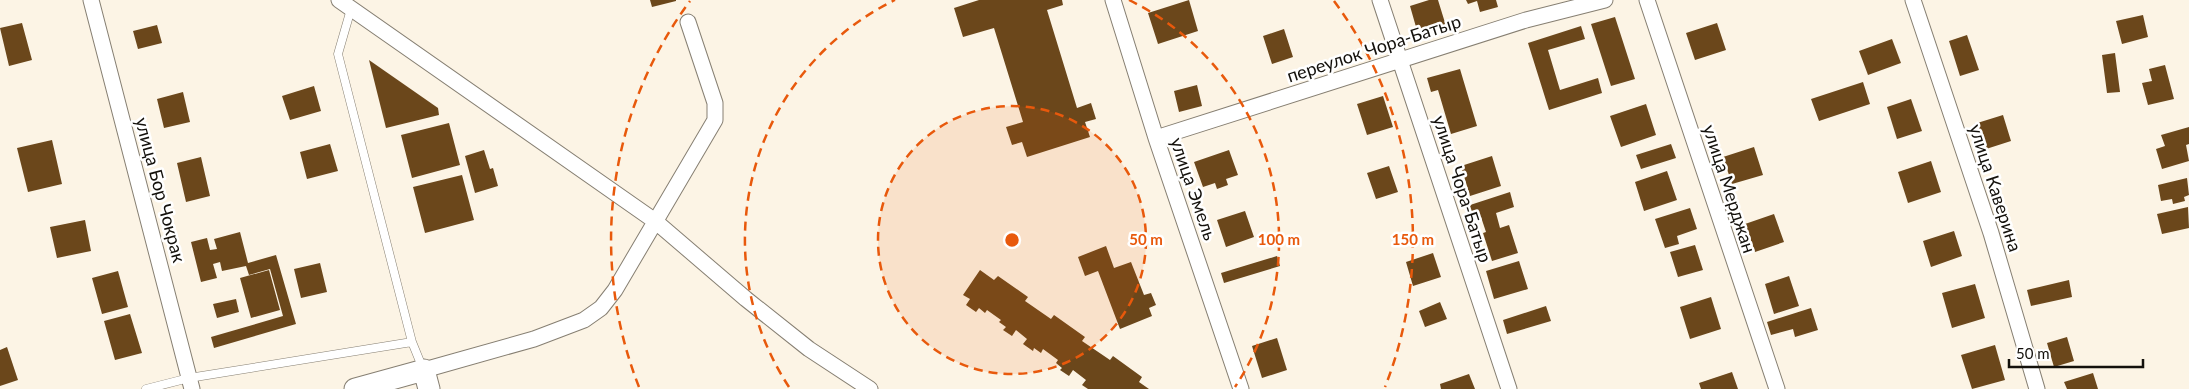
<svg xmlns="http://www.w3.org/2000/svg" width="2189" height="389" font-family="Lato,sans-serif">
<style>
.building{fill:#6b471b}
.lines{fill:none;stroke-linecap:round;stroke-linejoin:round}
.lane-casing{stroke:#867f72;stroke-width:9}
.street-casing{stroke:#867f72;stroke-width:17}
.secondary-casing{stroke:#867f72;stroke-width:23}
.lane{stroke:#fff;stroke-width:8}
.street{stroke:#fff;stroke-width:15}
.secondary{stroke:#fff;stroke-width:21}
.ring{fill:none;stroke:#e8590c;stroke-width:2.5;stroke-dasharray:9 6}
.labels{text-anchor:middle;stroke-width:5;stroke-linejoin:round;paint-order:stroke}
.street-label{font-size:18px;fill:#13100b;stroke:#fff}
.centre{fill:#e8590c;stroke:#fff;stroke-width:2.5}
.ring-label{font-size:15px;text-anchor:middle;font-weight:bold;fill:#e8590c;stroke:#fff;stroke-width:5;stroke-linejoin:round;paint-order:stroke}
</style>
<rect width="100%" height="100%" fill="#fcf4e5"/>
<path class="building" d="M650 0H676V1L652 7Z
M979 0H1062L1063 5 1047 10 1077 108 1091 103 1096 119 1085 122 1090 137 1027 157 1022 142 1012 145 1006 127 1023 122 994 28 963 37 954 8Z
M1189 0 1198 31 1158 44 1148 13Z
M1429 0H1438L1446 26 1418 34 1410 6Z
M1466 0H1496L1498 7 1480 12 1477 1 1468 4Z
M2143 15 2148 37 2122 44 2116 21Z
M1615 17 1635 79 1611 86 1591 24Z
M22 23 32 60 9 66 0 28Z
M1717 23 1726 50 1695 60 1686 33Z
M157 25 162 43 138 49 133 31Z
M1581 26 1585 39 1548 50 1560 90 1598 78 1602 93 1549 110 1528 43Z
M1284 29 1293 57 1272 64 1263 36Z
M1967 35 1979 70 1960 76 1949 41Z
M1892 39 1901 63 1868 75 1859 51Z
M2115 53 2120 92 2107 93 2102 55Z
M369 60 438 108 439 115 386 128Z
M2165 65 2174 99 2148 105 2142 83 2152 81 2149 69Z
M1460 69 1477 126 1451 134 1438 90 1431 92 1427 78Z
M1863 82 1870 104 1819 121 1811 99Z
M1197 85 1202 106 1179 112 1174 91Z
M314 86 321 111 290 120 282 96Z
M183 92 190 122 164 128 157 99Z
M1383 96 1393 127 1367 135 1357 104Z
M1911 99 1922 131 1897 139 1887 107Z
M1646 104 1656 135 1621 147 1610 116Z
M2003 115 2011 141 1983 150 1974 124Z
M449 123 460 165 412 178 401 135Z
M2189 127V144L2186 145 2189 161 2162 169 2156 149 2165 146 2161 135Z
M52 140 62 184 28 192 17 148Z
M330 144 338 171 307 179 300 152Z
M1671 144 1676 158 1641 169 1636 155Z
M1754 147 1763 175 1732 184 1723 157Z
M484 150 490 169 493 168 498 186 475 193 465 156Z
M1229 150 1238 175 1226 179 1228 185 1217 189 1215 183 1203 187 1194 162Z
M1492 156 1501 186 1470 196 1461 166Z
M201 157 210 196 186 202 177 163Z
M1931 161 1941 192 1908 203 1898 172Z
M1389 166 1398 192 1376 199 1367 173Z
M1667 171 1677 200 1644 211 1635 182Z
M462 175 474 220 425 233 413 187Z
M2187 178 2189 195 2184 197 2185 201 2173 204 2172 199 2161 201 2158 185Z
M1510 192 1514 207 1496 213 1500 228 1509 225 1518 253 1492 261 1483 233 1486 232 1481 217 1471 220 1467 206Z
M2188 207 2189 228 2162 234 2157 214Z
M1690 208 1697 229 1677 236 1679 244 1665 248 1655 219Z
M1245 211 1254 237 1226 247 1217 220Z
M1774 214 1784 242 1755 252 1745 224Z
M85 220 91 251 57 258 50 227Z
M1954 231 1962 256 1931 267 1923 241Z
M240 232 248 263 276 255 296 324 214 348 211 337 283 316 270 269 249 275 246 266 222 271 220 262 213 264 217 278 201 282 191 242 207 238 210 250 217 249 214 239Z
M1695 245 1703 270 1678 277 1670 252Z
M1106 246 1114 268 1131 262 1144 295 1151 293 1156 305 1149 308 1152 316 1120 329 1098 271 1085 276 1078 257Z
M1433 253 1441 277 1413 286 1406 262Z
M1277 256 1280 266 1224 283 1221 273Z
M1519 261 1528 289 1494 299 1486 271Z
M320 263 327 292 301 298 294 269Z
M269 270 280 310 251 318 240 278Z
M980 270 994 280 998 276 1028 297 1025 301 1051 319 1054 315 1085 337 1082 341 1110 360 1113 356 1142 377 1139 382 1149 389H1088L1082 385 1086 380 1073 370 1069 376 1060 370 1062 368 1056 363 1058 360 1043 349 1041 353 1034 348 1033 351 1023 344 1027 339 1016 330 1012 336 1003 330 1006 327 999 322 1001 320 987 310 985 313 979 308 976 312 966 305 970 299 963 295Z
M118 271 128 307 102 314 92 278Z
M1789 276 1799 306 1774 314 1765 284Z
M2069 280 2072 297 2031 306 2027 290Z
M1975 284 1985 318 1952 328 1942 293Z
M1711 297 1721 329 1690 339 1680 307Z
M236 299 239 312 217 318 213 304Z
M1440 302 1447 319 1425 327 1419 311Z
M1546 306 1551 321 1507 334 1503 320Z
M1811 308 1818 330 1795 337 1793 329 1771 335 1767 322Z
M130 314 142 353 115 360 104 321Z
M2067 337 2074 361 2054 367 2047 343Z
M1277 338 1287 370 1262 378 1252 346Z
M1995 345 2005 380 1972 389 1961 355Z
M7 347 18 380 0 386V350Z
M1732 372 1738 389H1701L1699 383Z
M2093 373 2098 389H2067L2064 382Z
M1469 374 1475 389H1441L1440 384Z"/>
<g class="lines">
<defs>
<path id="lane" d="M351 9 338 54 412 342 423 369
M146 389 189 378 412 342"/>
<path id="street" d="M91 0 192 389
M339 0 655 221 746 299 809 349 870 389
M1113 0 1156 138 1241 389
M1380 0 1509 389
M1647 0 1777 389
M1913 0 1991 233 2037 389
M1156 138 1526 20 1605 0
M424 370 534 339 584 320 601 308 615 290 715 120V103L688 22"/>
<path id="secondary" d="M355 389 424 370 429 389"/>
</defs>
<use href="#lane" class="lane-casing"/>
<use href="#street" class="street-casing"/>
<use href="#secondary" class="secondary-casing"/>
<use href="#lane" class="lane"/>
<use href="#street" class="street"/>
<use href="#secondary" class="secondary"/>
</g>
<circle cx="1012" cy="240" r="134" fill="#e8590c" fill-opacity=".12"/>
<g class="ring">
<circle cx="1012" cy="240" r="134"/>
<path d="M789 387A267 267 0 0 1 895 0M1129 0A267 267 0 0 1 1235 387"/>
<path d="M639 387A401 401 0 0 1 690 1M1334 1A401 401 0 0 1 1385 387"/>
</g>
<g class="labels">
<g class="street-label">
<text transform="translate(1374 49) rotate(-18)" y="6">переулок Чора-Батыр</text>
<text transform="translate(1995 188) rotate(72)" y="6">улица Каверина</text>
<text transform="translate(1193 189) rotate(71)" y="6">улица Эмель</text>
<text transform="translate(1462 189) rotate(72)" y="6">улица Чора-Батыр</text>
<text transform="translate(1729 189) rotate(72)" y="6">улица Мерджан</text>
<text transform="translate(160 190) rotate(75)" y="6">улица Бор Чокрак</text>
</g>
</g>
<circle cx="1012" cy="240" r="8" class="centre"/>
<g class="ring-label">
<text x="1146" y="245">50 m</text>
<text x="1279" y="245">100 m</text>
<text x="1413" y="245">150 m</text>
</g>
<path d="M2009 359v8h134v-8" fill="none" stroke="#13100b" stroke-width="2.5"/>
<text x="2016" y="359" font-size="15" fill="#13100b" stroke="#ffffff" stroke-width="4" paint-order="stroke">50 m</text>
</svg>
